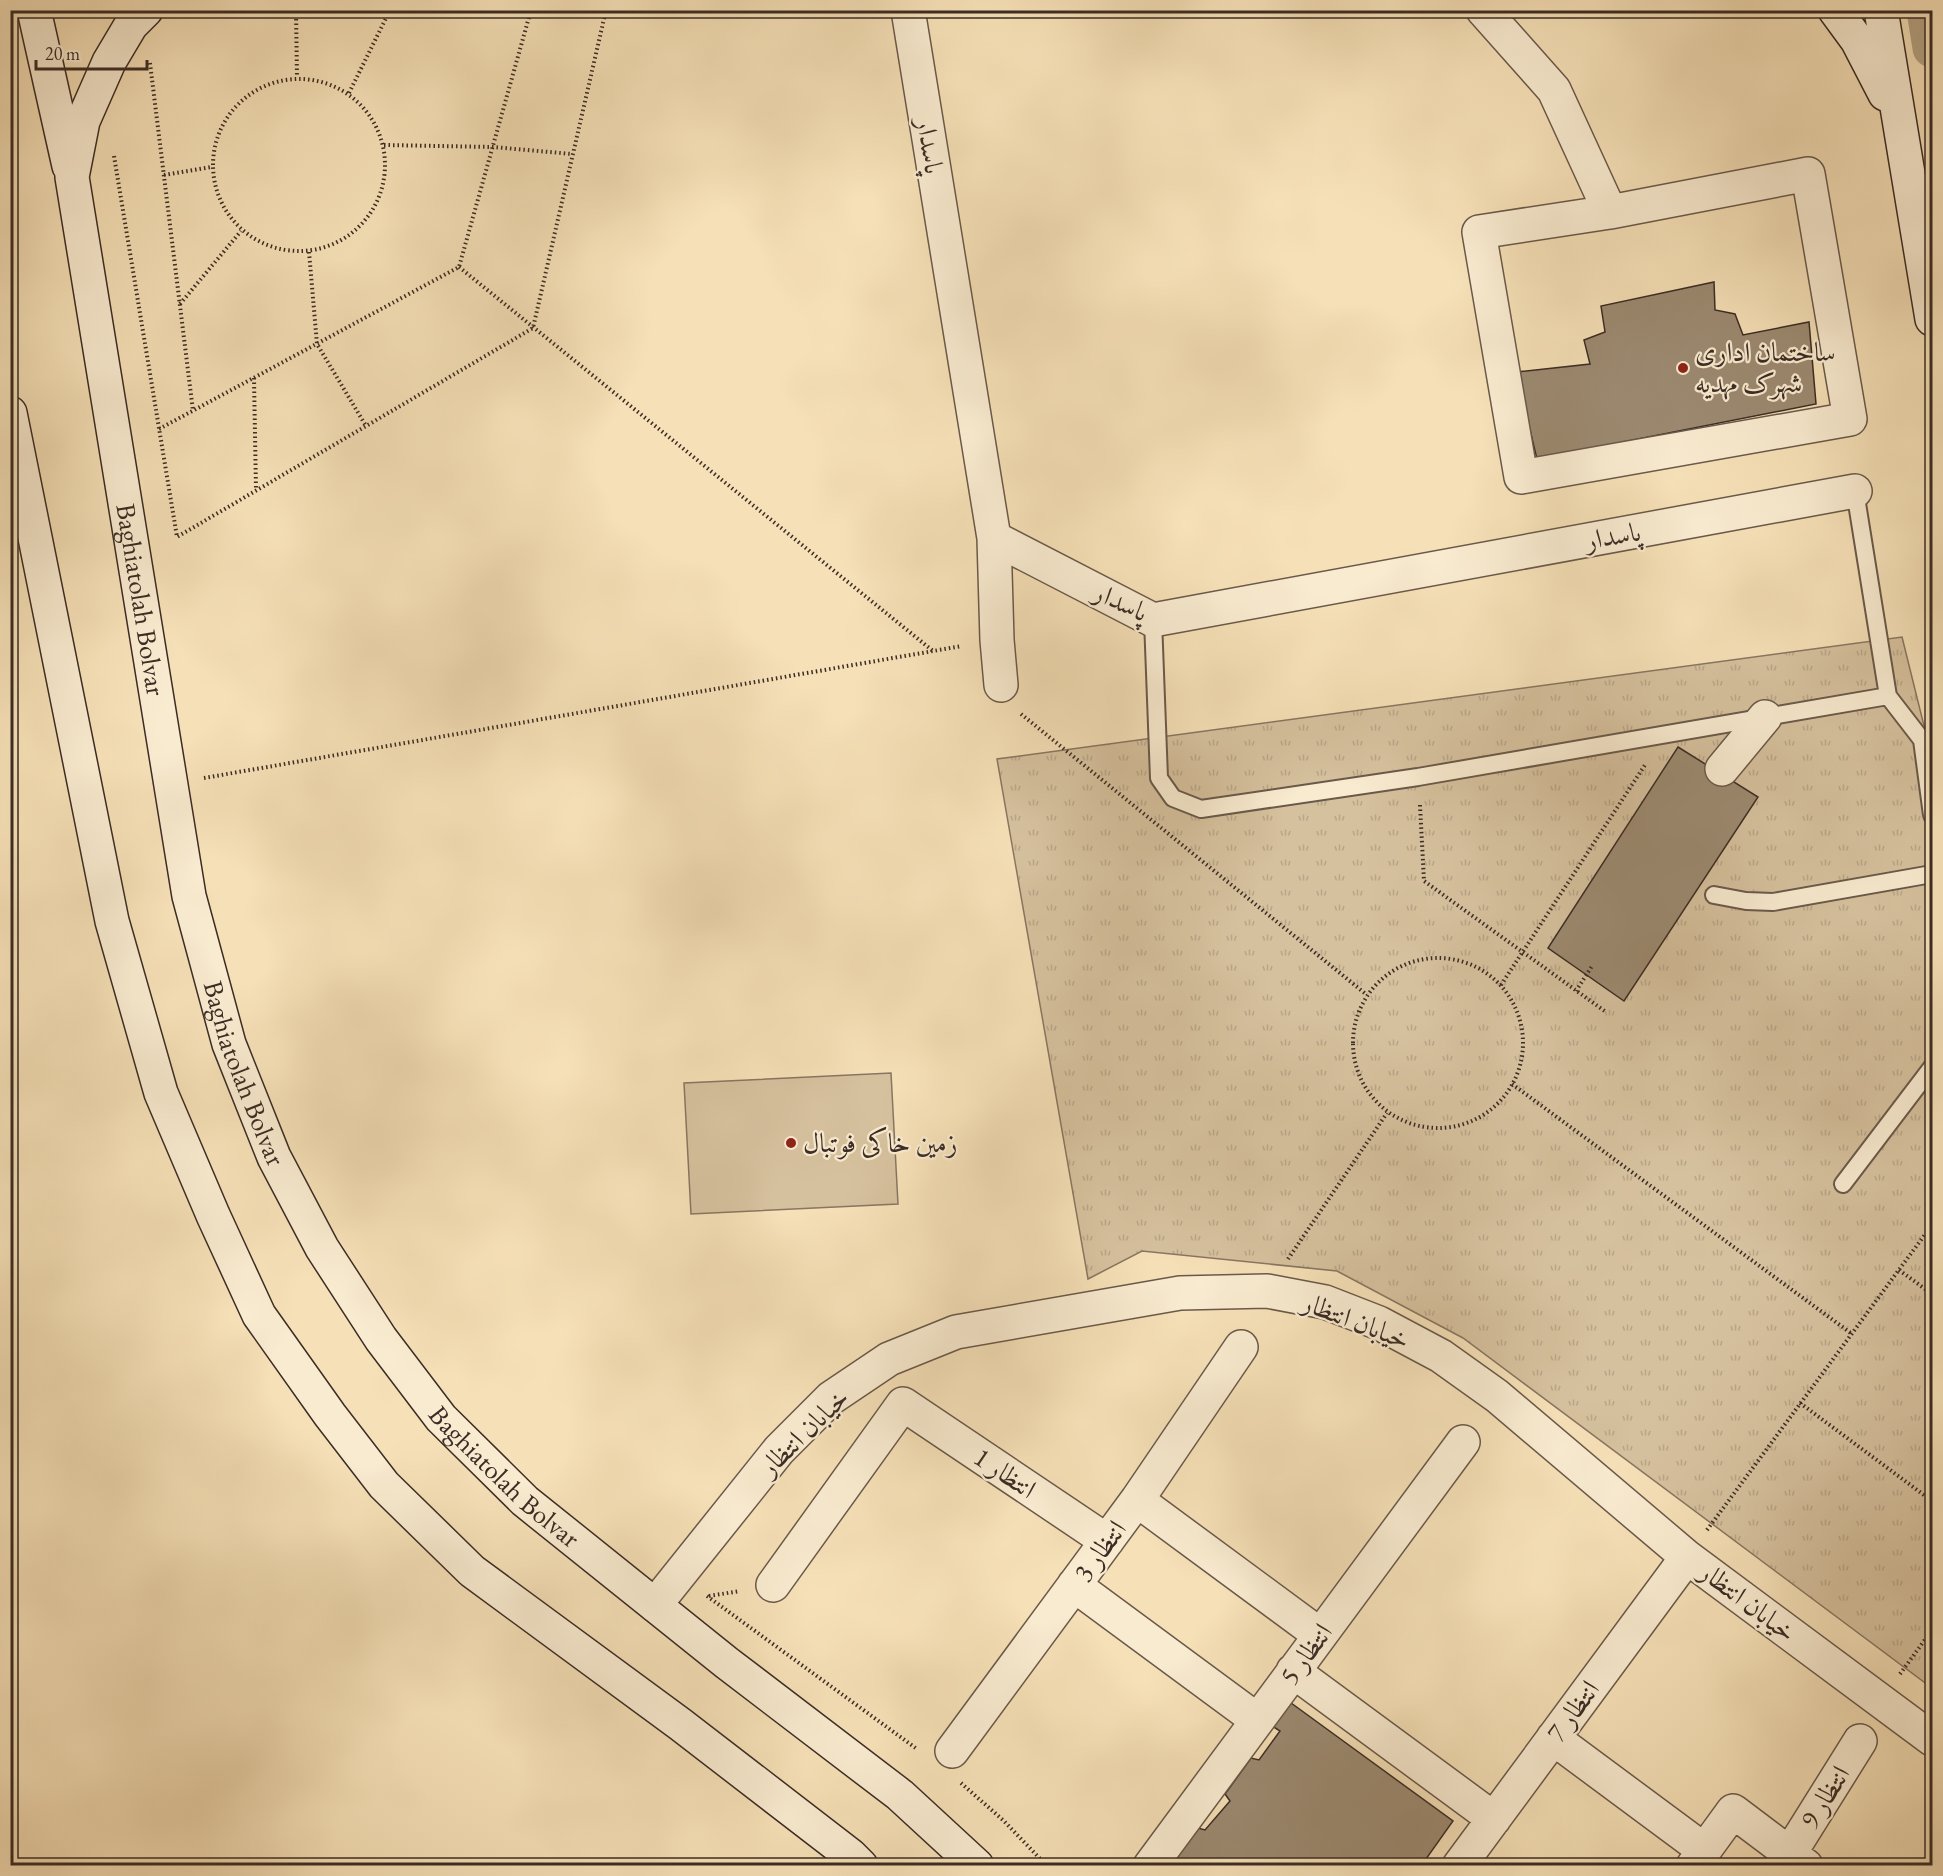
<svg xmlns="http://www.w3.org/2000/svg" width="1943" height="1876" font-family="'EB Garamond',Amiri,serif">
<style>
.park{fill:url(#park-tufts);stroke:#887662;stroke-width:1.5}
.pitch{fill:#d6c19e;stroke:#887662;stroke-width:1.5}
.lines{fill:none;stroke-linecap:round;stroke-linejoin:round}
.canal{stroke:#b6a385;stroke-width:39}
.building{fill:#9c8a71;stroke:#3b2c25;stroke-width:1.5}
.lane-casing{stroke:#6a594a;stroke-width:20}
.street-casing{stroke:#6a594a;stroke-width:36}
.secondary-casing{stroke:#3b2c25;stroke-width:36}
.path{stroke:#3b2c25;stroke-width:4;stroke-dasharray:1.5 3;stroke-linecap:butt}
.lane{stroke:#f9ebd0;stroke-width:16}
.street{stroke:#f9ebd0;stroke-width:33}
.secondary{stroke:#f9ebd0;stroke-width:33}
.poi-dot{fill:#8f2418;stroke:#f9ebd0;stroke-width:2}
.labels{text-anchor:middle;stroke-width:4.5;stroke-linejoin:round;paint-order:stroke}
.street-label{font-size:27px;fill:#3b2c25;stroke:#f9ebd0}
.poi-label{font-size:27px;fill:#3b2c25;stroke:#f9ebd0;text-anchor:start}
</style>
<defs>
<pattern id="park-tufts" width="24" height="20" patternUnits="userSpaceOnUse" patternTransform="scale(1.5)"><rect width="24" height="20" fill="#d6c19e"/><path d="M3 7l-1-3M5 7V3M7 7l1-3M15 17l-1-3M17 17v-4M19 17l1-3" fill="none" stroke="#b9a688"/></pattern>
</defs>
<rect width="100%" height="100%" fill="#f6e0b7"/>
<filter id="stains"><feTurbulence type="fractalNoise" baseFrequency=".00333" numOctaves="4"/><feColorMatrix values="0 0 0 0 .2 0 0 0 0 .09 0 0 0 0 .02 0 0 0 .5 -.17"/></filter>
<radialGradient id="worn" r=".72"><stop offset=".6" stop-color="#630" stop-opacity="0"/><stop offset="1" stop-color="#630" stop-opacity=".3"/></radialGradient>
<path class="park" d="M1902 637 1932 758V1688L1463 1338 1337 1271 1142 1251 1088 1279 997 759Z"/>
<path class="pitch" d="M891 1073 898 1204 691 1214 684 1083Z"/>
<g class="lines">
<path class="canal" d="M1926 10 1932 48"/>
</g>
<path class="building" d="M1714 282 1715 310 1735 314 1743 335 1809 322 1816 404 1537 459 1516 372 1590 364 1584 340 1605 332 1601 306Z
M1678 747 1758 797 1624 1001 1548 948Z
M1287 1700 1453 1821 1421 1866 1171 1864 1198 1828 1205 1830 1230 1801 1225 1794 1251 1758 1259 1760 1280 1731 1269 1724Z"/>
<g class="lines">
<defs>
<path id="lane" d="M1855 491 1888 696
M1153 620 1159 778 1173 798 1201 809 1418 777 1888 696 1922 740 1932 815
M1714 895 1746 901 1773 902 1932 874
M1843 1184 1932 1067"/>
<path id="street" d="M908 10 994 538 1153 620 1855 491
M1483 10 1554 90 1610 212 1808 174 1850 419 1521 477 1479 232 1610 212
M994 538 997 640 1001 685
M1722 769 1765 717
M1137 1500 1320 1635
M773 1585 903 1404 1107 1541
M1074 1585 1257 1720
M655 1605 779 1450 831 1398 889 1359 956 1332 1180 1293 1267 1291 1325 1302 1379 1323 1441 1356 1497 1396 1687 1557 1932 1739
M1293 1671 1494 1819
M1553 1738 1704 1850
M952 1751 1137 1500 1241 1347
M1790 1853 1860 1741
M1150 1866 1463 1442
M1459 1866 1687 1557
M1693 1866 1733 1811 1806 1866"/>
<g id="secondary">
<path d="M34 10 69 166"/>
<path id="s1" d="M146 10 131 25 109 62 83 121 72 177 189 896 229 1044 274 1157 322 1248 381 1339 441 1418 525 1501 727 1663 900 1795 977 1866"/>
<path d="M1835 10 1857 40 1885 94"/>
<path d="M1881 10 1932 319"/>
<path d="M10 413 112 921 161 1093 213 1215 259 1315 330 1415 384 1485 472 1571 680 1724 850 1855 861 1866"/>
</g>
</defs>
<use href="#lane" class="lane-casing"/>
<use href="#street" class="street-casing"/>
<use href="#secondary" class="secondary-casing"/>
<path class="path" d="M296 10 297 77
M150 63 193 411
M213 165a86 86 0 1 1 172 0a86 86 0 1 1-172 0Z
M349 93 390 10
M384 145 493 147 572 154
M114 156 177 537 533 328 606 10
M164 175 211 167
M309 252 317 344 366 426
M459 267 933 651
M180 304 241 231
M254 378 256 490
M159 429 459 267 531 10
M1021 714 1367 995
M204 778 962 646
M1420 805 1424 881 1606 1012
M1353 1043a85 85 0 1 1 170 0a85 85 0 1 1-170 0Z
M1501 985 1645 765
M1576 991 1592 966
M1512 1084 1852 1334
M1288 1259 1387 1113
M1899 1270 1932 1294
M1800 1403 1932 1501
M1707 1530 1932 1225
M707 1596 917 1749
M709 1596 740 1591
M1900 1674 1932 1630
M961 1783 1004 1821 1047 1866"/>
<use href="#lane" class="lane"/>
<use href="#street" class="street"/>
<use href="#secondary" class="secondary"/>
</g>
<g class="poi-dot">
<circle cx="1683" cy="368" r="6"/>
<circle cx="791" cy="1143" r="6"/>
</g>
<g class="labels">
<g class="street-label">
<text transform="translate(930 146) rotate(81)" y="9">پاسدار</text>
<text transform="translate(1613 536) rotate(-10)" y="9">پاسدار</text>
<text dy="9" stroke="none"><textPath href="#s1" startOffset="614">Baghiatolah Bolvar</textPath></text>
<text transform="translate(1121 602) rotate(25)" y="9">پاسدار</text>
<text dy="9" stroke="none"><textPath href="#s1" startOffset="1100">Baghiatolah Bolvar</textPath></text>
<text transform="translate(1356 1321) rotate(21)" y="9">خیابان انتظار</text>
<text transform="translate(804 1432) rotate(-44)" y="9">خیابان انتظار</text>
<text transform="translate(1005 1473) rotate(34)" y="9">انتظار 1</text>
<text dy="9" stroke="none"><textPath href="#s1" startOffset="1586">Baghiatolah Bolvar</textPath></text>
<text transform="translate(1100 1551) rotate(-54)" y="9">انتظار 3</text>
<text transform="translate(1748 1602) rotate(37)" y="9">خیابان انتظار</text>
<text transform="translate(1306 1654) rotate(-54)" y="9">انتظار 5</text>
<text transform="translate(1573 1711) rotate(-54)" y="9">انتظار 7</text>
<text transform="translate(1825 1797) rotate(-58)" y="9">انتظار 9</text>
</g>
<g class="poi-label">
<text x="1695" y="361">ساختمان اداری<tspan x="1695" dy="31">شهرک مهدیه</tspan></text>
<text x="803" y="1152">زمین خاکی فوتبال</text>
</g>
</g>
<rect width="1943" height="1876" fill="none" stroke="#f6e0b7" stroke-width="36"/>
<rect x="12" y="12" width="1919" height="1852" fill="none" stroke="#3b2c25" stroke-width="3"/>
<rect x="18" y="18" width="1907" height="1840" fill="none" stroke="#3b2c25" stroke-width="1.5"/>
<path d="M36 60v9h111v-9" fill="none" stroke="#3b2c25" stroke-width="3"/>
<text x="45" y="60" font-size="18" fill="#3b2c25" stroke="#f9ebd0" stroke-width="4.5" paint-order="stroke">20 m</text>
<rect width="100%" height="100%" filter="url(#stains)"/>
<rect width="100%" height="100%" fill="url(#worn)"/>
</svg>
